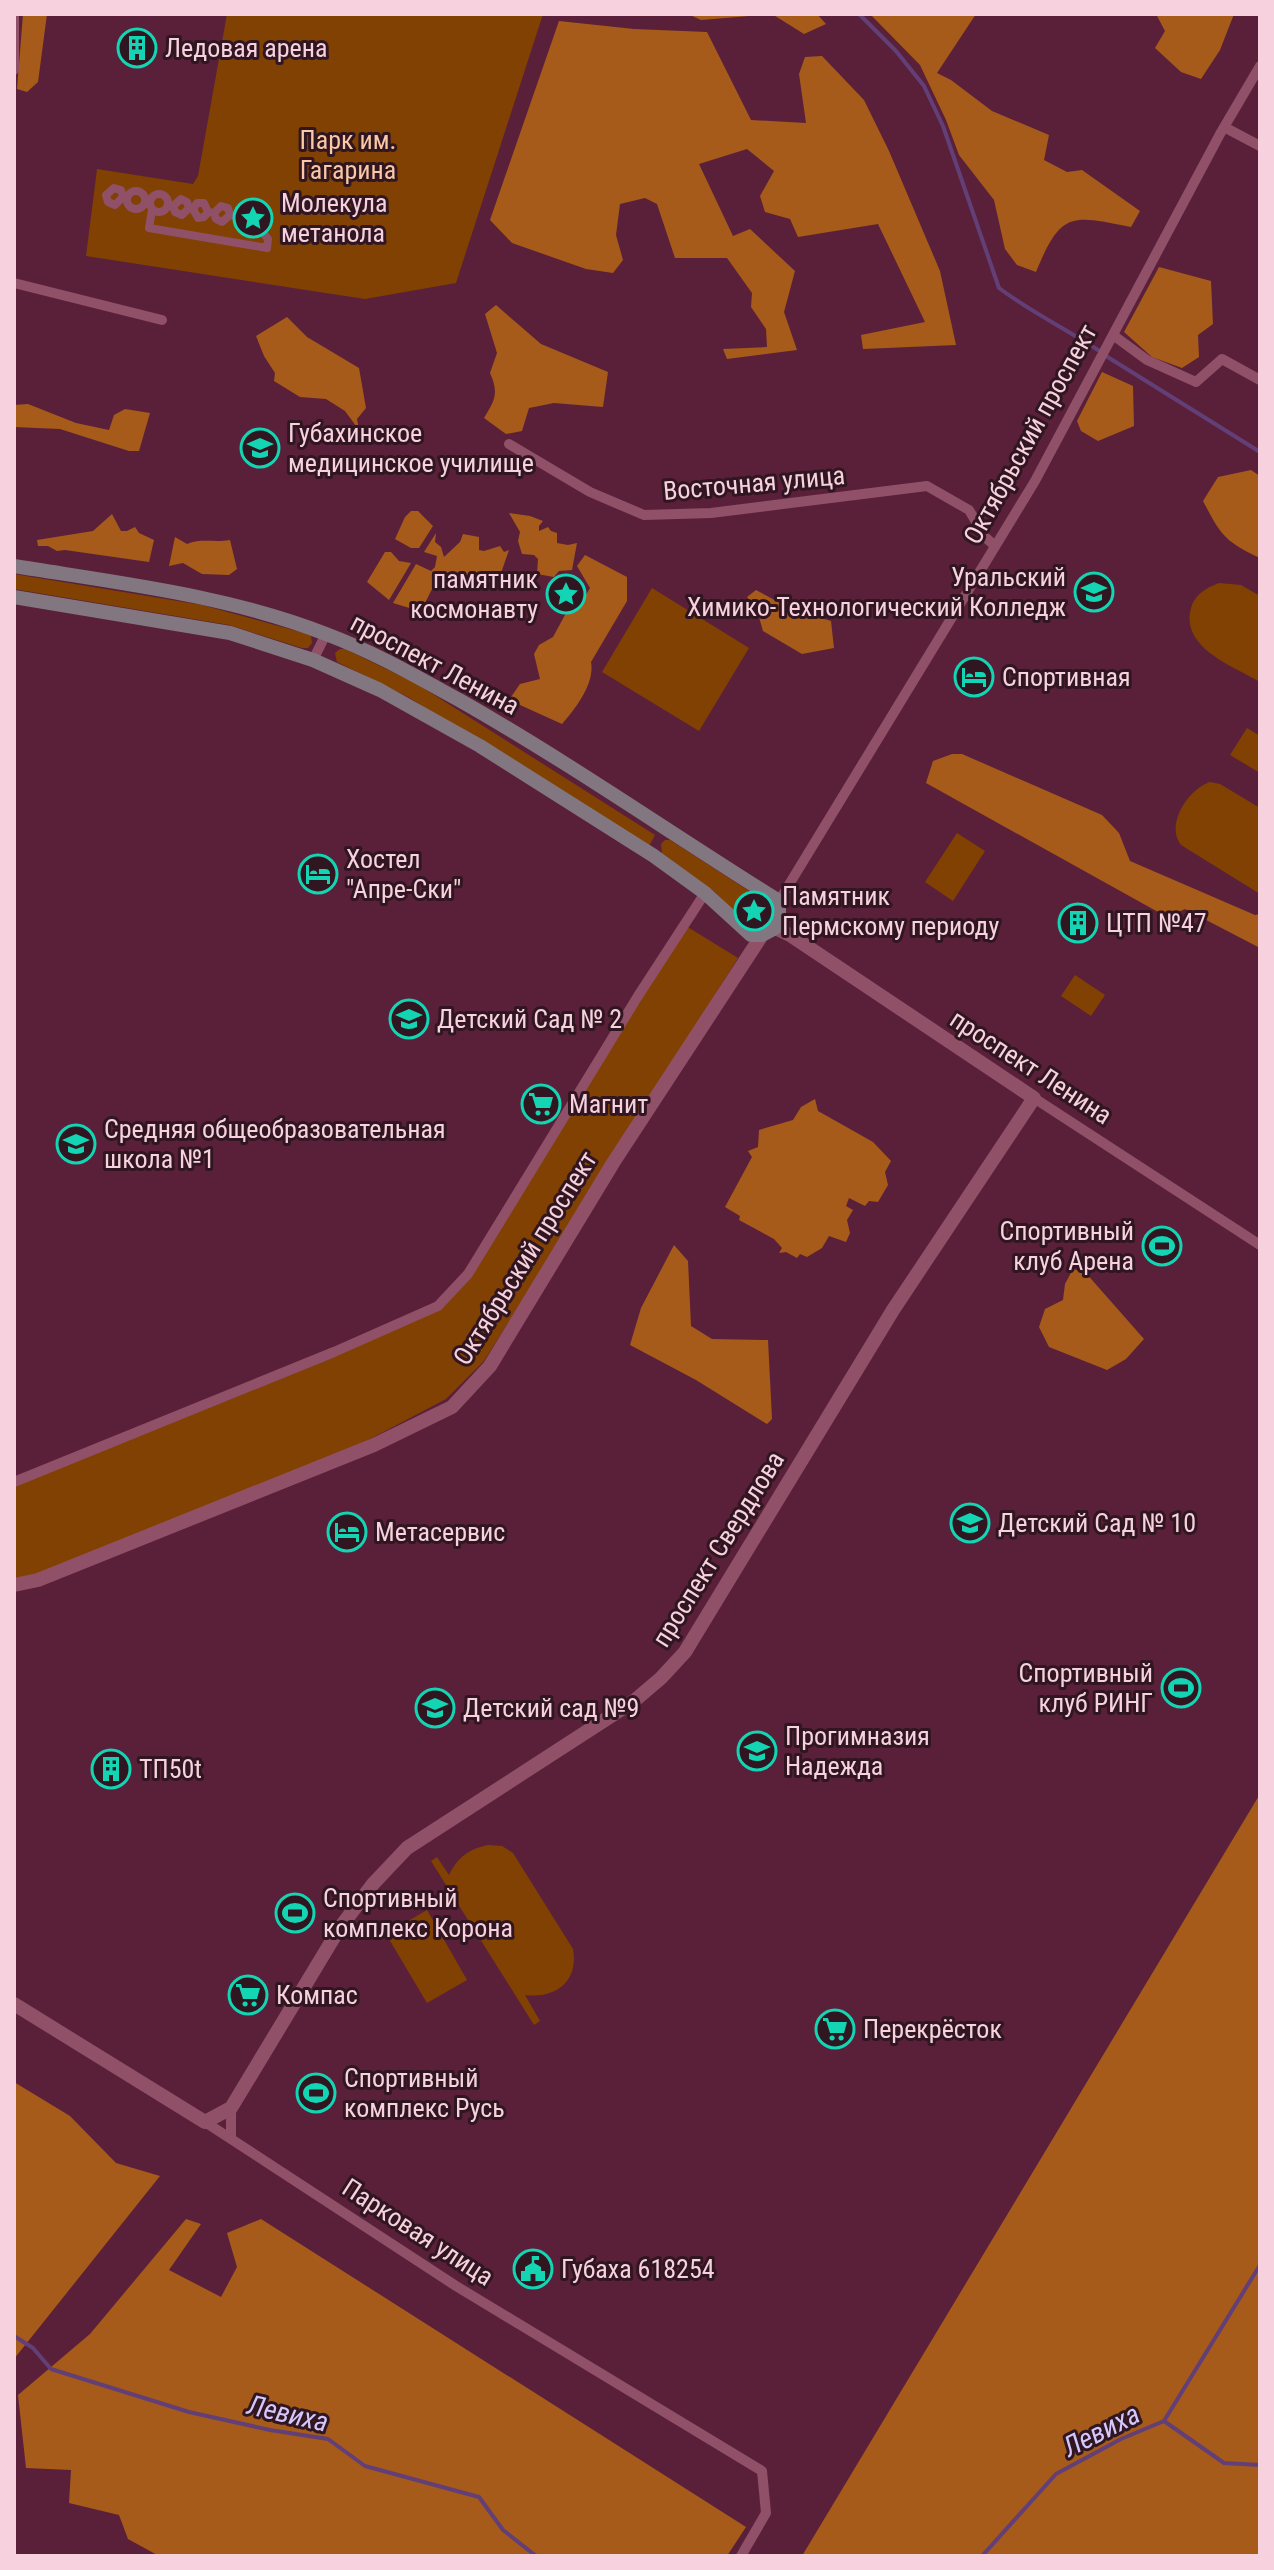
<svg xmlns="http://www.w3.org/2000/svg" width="1274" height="2570" font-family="'Roboto Condensed',sans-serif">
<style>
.green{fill:#814102}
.forest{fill:#a65b1a}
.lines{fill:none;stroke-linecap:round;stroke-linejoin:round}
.stream{stroke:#633f78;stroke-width:4}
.pedestrian{stroke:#8f5068;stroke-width:8}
.minor{stroke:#8f5068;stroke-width:10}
.tertiary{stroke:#8f5068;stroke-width:14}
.secondary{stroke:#827780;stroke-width:14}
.labels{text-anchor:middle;stroke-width:6;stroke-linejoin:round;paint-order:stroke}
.poi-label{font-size:26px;fill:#f7d2de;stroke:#301620;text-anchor:start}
.park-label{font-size:26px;fill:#fac8a5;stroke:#301620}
.street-label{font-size:26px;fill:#f7d2de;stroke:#301620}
.water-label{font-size:28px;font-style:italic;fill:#d4c7fc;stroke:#301620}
</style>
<rect width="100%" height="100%" fill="#5a203a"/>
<path class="green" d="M227 14H543L456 283 365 299 86 256 97 169 193 184 198 176Z
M14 574 202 605 304 633 311 636 312 643 308 648H302L229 625 14 589Z
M1219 583 1241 585 1260 596V682C1233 666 1180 648 1191 608 1195 594 1206 588 1219 583Z
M652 588 749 648 699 731 602 672Z
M340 649H345L417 684 655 835 648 848 408 697 337 662 335 653Z
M1247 728 1260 736V773L1230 755Z
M1210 782 1220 784 1260 808V894L1181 845C1165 825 1188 789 1210 782Z
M957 833 985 851 953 901 925 882Z
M665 840H670L768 903 771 912 768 924 756 929 747 926 716 893 662 853 661 844Z
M686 926 738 958 484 1361 446 1399 351 1449 29 1579 14 1581V1487L441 1307Z
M1075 975 1105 995 1091 1016 1061 996Z
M488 1845 502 1846 513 1853 573 1949C579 1982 555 1999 525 1995L540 2021 534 2025 431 1861 437 1857 449 1875C458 1857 469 1849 488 1845Z
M427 1910 467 1980 427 2003 386 1934Z"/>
<path class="forest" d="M23 14H47L38 82 27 92 17 89Z
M688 14H817L826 24 804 34 772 14 701 20Z
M870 14H976L937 73 951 80 992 111 1049 135 1044 160 1067 172 1082 170 1140 211 1131 227C1071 215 1061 211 1036 272L1017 265 1005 249 994 200 959 155 946 120 920 65Z
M1156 14H1234L1220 50 1201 79 1181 72 1155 48 1165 31Z
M559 21 634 29 707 32 751 120 806 123 799 74 805 57 822 56 864 100 889 151 940 271 956 345 863 349 861 335 925 322 878 224 798 237 790 219 765 212 760 196 774 171 747 149 699 164 733 236 750 229 795 271 784 312 797 350 727 359 723 349 767 347 766 329 751 307 752 293 727 258H675L657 204 645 198 620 204 616 235 623 260 613 273 586 269 512 243 490 220Z
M1159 267 1211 281 1213 324 1198 335 1199 357 1182 368 1152 357 1124 332Z
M496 305 541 344 608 372 603 407 554 403 529 408 522 431 506 434 484 418C495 400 499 393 490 373L497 353 485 314Z
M287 317 307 337 359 368 366 408 357 419 359 430 345 411 326 399 300 397 274 381 275 373 264 356 256 336Z
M1102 372 1133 386 1134 426 1098 441 1081 431 1077 421Z
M28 404 76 423 109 430 114 415 125 409 150 413 139 451H129L60 429 14 427V405Z
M1251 470 1260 476V558C1224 541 1221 535 1203 501L1218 477Z
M411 511H418L433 526 419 548H411L395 539 405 517Z
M509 513 530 516 543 521 539 526V531L548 527 551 531 557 533V543L568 545 577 543 572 570 559 571 554 577 537 574 538 559 534 555 522 554 518 541 520 532Z
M112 514 121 531H127L135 527 139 533 154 540 149 562 65 550 57 551 48 546H38L37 540 93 531Z
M436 533 435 542 441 547 444 557 460 542 463 534 479 537V550L484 551 500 546 504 552 509 550 500 576 485 585 469 577 454 578 447 590 432 589 423 607 416 610 393 603 416 564 431 571 435 567 437 556 424 552Z
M175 537 187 544C202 538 214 543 230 540L237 569 229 575 202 574 183 563 169 566Z
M385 552H391L399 561 411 563 389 600 367 582Z
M585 555 627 577V601L591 662C595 683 576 708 562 724L509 700 520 684 540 679 534 654 539 645 553 637 566 613 576 612 590 588 577 566Z
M756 590 791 609 831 621 834 648 802 654 763 631 757 610 747 597Z
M952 754H962L1102 815 1119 833 1130 861 1255 915 1260 914V948L1185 909 1167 917 926 783 933 761Z
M815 1099 818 1111 873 1142 891 1161 885 1172 888 1185 878 1202 869 1201 865 1206 849 1198 846 1206 853 1210 847 1220 850 1233 846 1242 829 1236 822 1248 807 1257 800 1254 797 1258 786 1252 779 1253 782 1248 774 1239 739 1220 740 1216 725 1207 752 1157 748 1151 758 1147 759 1130 793 1120 801 1107Z
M674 1245 688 1261 691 1326 712 1339 768 1340 772 1419 767 1424 696 1380 630 1345 641 1308Z
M1073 1269 1085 1272 1144 1339 1126 1359 1107 1370 1049 1347 1039 1327 1045 1309 1063 1300 1065 1284Z
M1260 1794V2556H802Z
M14 2082 70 2116 116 2163 160 2176 14 2359Z
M186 2219 201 2224 169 2270 221 2297 237 2267 227 2233 261 2219 746 2527 727 2556H159L128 2539 119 2515 69 2503 71 2470 26 2468 18 2395 90 2334Z"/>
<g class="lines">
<path class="stream" d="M859 14 896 51 924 86 943 126 999 288C1031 312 1066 329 1098 350
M1106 356 1260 452
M14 2336 33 2348 51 2369 189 2412 270 2430 328 2439 365 2466 479 2497 503 2530 536 2556
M1164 2421 1260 2265
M982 2556 1056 2474 1121 2439 1164 2421 1224 2463 1260 2465"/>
<path class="pedestrian" d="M127 200a9 9 0 1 1 18 0a9 9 0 1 1-18 0Z
M150 203a9 9 0 1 1 18 0a9 9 0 1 1-18 0Z
M123 197 115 205 108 202 106 195 114 188 121 190 123 197 127 198
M240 219a12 12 0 1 1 24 0a12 12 0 1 1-24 0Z
M189 208 187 202 181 199 173 206 175 212 182 215 189 208 193 209
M152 210 149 228 267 248 268 239 260 229
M208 212 204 217 198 218 193 209 197 203H204L208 212 214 213
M230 215 222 222 216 219 214 213 221 206 228 208 230 215 240 217"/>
<path class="minor" d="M14 70V14
M1224 127 1260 146
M14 283 162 320
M1113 335 1147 360 1196 382 1222 359 1260 380
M509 444 590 492 644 515 711 513 927 486 969 510 985 537 995 546
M313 660 326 634
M779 901 1035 481 1220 134 1260 66
M1034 1098 1260 1245
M14 1482 334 1352 438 1306 468 1274 638 996 705 893
M205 2122 456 2286 762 2471 766 2513 741 2556
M231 2139V2108"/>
<path class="tertiary" d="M14 1585 38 1580 374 1445 452 1407 490 1366 613 1163 762 935
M14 2004 205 2122 231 2108 339 1929 373 1884 407 1848 634 1701 661 1678 685 1652 893 1310 1034 1098 790 935 775 928"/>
<path class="secondary" d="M14 566C119 583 226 595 326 634 374 652 417 677 461 701 570 763 673 835 779 901V917L775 928 762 935H751L705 893 654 856 480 746 380 690 313 660 230 633 14 597"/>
</g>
<defs>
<symbol id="building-ring" viewBox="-11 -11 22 22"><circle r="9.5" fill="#301620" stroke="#13d5b3" stroke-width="1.5"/><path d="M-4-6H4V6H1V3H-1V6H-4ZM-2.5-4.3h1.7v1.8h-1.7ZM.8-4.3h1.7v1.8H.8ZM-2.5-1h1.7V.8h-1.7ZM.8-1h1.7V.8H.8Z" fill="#13d5b3"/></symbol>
<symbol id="sight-ring" viewBox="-11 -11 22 22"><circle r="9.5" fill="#301620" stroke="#13d5b3" stroke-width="1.5"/><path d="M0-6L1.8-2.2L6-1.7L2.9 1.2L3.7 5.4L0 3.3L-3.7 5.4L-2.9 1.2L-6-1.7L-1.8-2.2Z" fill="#13d5b3"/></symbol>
<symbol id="university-ring" viewBox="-11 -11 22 22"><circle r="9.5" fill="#301620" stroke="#13d5b3" stroke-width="1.5"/><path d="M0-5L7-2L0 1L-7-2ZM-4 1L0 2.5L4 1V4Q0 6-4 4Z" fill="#13d5b3"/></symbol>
<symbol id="hotel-ring" viewBox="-11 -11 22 22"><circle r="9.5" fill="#301620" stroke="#13d5b3" stroke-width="1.5"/><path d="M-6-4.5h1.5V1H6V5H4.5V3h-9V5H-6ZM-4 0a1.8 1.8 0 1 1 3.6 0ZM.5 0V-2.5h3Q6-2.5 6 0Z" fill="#13d5b3"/></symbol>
<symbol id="school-ring" viewBox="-11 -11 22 22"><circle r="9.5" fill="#301620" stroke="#13d5b3" stroke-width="1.5"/><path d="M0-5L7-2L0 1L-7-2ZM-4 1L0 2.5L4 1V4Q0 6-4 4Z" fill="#13d5b3"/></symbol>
<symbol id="supermarket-ring" viewBox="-11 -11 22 22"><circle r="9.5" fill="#301620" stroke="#13d5b3" stroke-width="1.5"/><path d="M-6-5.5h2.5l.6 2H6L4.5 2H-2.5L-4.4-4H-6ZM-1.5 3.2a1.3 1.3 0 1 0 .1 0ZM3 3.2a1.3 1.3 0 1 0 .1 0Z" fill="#13d5b3"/></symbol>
<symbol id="stadium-ring" viewBox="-11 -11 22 22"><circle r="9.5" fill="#301620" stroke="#13d5b3" stroke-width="1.5"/><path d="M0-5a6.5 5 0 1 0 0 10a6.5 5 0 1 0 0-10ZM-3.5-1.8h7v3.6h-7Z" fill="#13d5b3"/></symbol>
<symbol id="civic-ring" viewBox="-11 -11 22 22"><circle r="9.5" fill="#301620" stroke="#13d5b3" stroke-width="1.5"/><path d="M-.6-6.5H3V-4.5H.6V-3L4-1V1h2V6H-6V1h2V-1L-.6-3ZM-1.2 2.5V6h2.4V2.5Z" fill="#13d5b3"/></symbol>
</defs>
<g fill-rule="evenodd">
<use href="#building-ring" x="115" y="26" width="44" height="44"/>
<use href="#sight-ring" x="231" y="196" width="44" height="44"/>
<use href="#university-ring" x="238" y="426" width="44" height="44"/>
<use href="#university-ring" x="1072" y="570" width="44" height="44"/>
<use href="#sight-ring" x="544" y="572" width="44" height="44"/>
<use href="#hotel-ring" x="952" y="655" width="44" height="44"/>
<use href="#hotel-ring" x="296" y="852" width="44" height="44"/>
<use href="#sight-ring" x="732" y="889" width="44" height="44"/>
<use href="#building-ring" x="1056" y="901" width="44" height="44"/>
<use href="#school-ring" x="387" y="997" width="44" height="44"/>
<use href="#supermarket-ring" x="519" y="1082" width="44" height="44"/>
<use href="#school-ring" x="54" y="1122" width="44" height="44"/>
<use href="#stadium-ring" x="1140" y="1224" width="44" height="44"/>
<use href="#school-ring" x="948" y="1501" width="44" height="44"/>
<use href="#hotel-ring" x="325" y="1510" width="44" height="44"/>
<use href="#stadium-ring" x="1159" y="1666" width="44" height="44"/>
<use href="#school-ring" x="413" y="1686" width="44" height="44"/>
<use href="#school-ring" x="735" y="1729" width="44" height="44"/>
<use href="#building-ring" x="89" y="1747" width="44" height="44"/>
<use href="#stadium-ring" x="273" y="1891" width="44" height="44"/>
<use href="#supermarket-ring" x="226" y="1973" width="44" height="44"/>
<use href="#supermarket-ring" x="813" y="2007" width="44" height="44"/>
<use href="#stadium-ring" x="294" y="2071" width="44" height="44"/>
<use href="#civic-ring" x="511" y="2247" width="44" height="44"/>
</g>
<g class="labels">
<g class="poi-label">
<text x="165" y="57">Ледовая арена</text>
<text x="281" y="212">Молекула<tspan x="281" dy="30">метанола</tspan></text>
<text x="288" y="442">Губахинское<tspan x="288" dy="30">медицинское училище</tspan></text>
<text x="1066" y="586" text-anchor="end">Уральский<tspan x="1066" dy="30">Химико-Технологический Колледж</tspan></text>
<text x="538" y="588" text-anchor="end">памятник<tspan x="538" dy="30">космонавту</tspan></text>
<text x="1002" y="686">Спортивная</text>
<text x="346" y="868">Хостел<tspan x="346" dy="30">"Апре-Ски"</tspan></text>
<text x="782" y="905">Памятник<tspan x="782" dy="30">Пермскому периоду</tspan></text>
<text x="1106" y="932">ЦТП №47</text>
<text x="437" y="1028">Детский Сад № 2</text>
<text x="569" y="1113">Магнит</text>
<text x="104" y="1138">Средняя общеобразовательная<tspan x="104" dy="30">школа №1</tspan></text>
<text x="1134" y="1240" text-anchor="end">Спортивный<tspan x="1134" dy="30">клуб Арена</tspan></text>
<text x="998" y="1532">Детский Сад № 10</text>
<text x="375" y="1541">Метасервис</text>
<text x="1153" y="1682" text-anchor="end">Спортивный<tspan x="1153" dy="30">клуб РИНГ</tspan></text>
<text x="463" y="1717">Детский сад №9</text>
<text x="785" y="1745">Прогимназия<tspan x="785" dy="30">Надежда</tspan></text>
<text x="139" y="1778">ТП50t</text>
<text x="323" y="1907">Спортивный<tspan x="323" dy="30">комплекс Корона</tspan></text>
<text x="276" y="2004">Компас</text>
<text x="863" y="2038">Перекрёсток</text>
<text x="344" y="2087">Спортивный<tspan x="344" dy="30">комплекс Русь</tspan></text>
<text x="561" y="2278">Губаха 618254</text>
</g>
<g class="park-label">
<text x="348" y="149">Парк им.<tspan x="348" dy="30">Гагарина</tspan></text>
</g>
<g class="street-label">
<text transform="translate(1030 434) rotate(-61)" y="9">Октябрьский проспект</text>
<text transform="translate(754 483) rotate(-5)" y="9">Восточная улица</text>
<text transform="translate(435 664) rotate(28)" y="9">проспект Ленина</text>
<text transform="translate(1031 1067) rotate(33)" y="9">проспект Ленина</text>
<text transform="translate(525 1258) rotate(-58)" y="9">Октябрьский проспект</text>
<text transform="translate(718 1549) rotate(-58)" y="9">проспект Свердлова</text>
<text transform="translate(418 2232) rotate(33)" y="9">Парковая улица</text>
</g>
<g class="water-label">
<text transform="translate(288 2413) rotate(13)" y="10">Левиха</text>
<text transform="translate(1101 2430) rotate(-27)" y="10">Левиха</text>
</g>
</g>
<rect width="1274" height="2570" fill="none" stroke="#f7d2de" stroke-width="32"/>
</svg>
